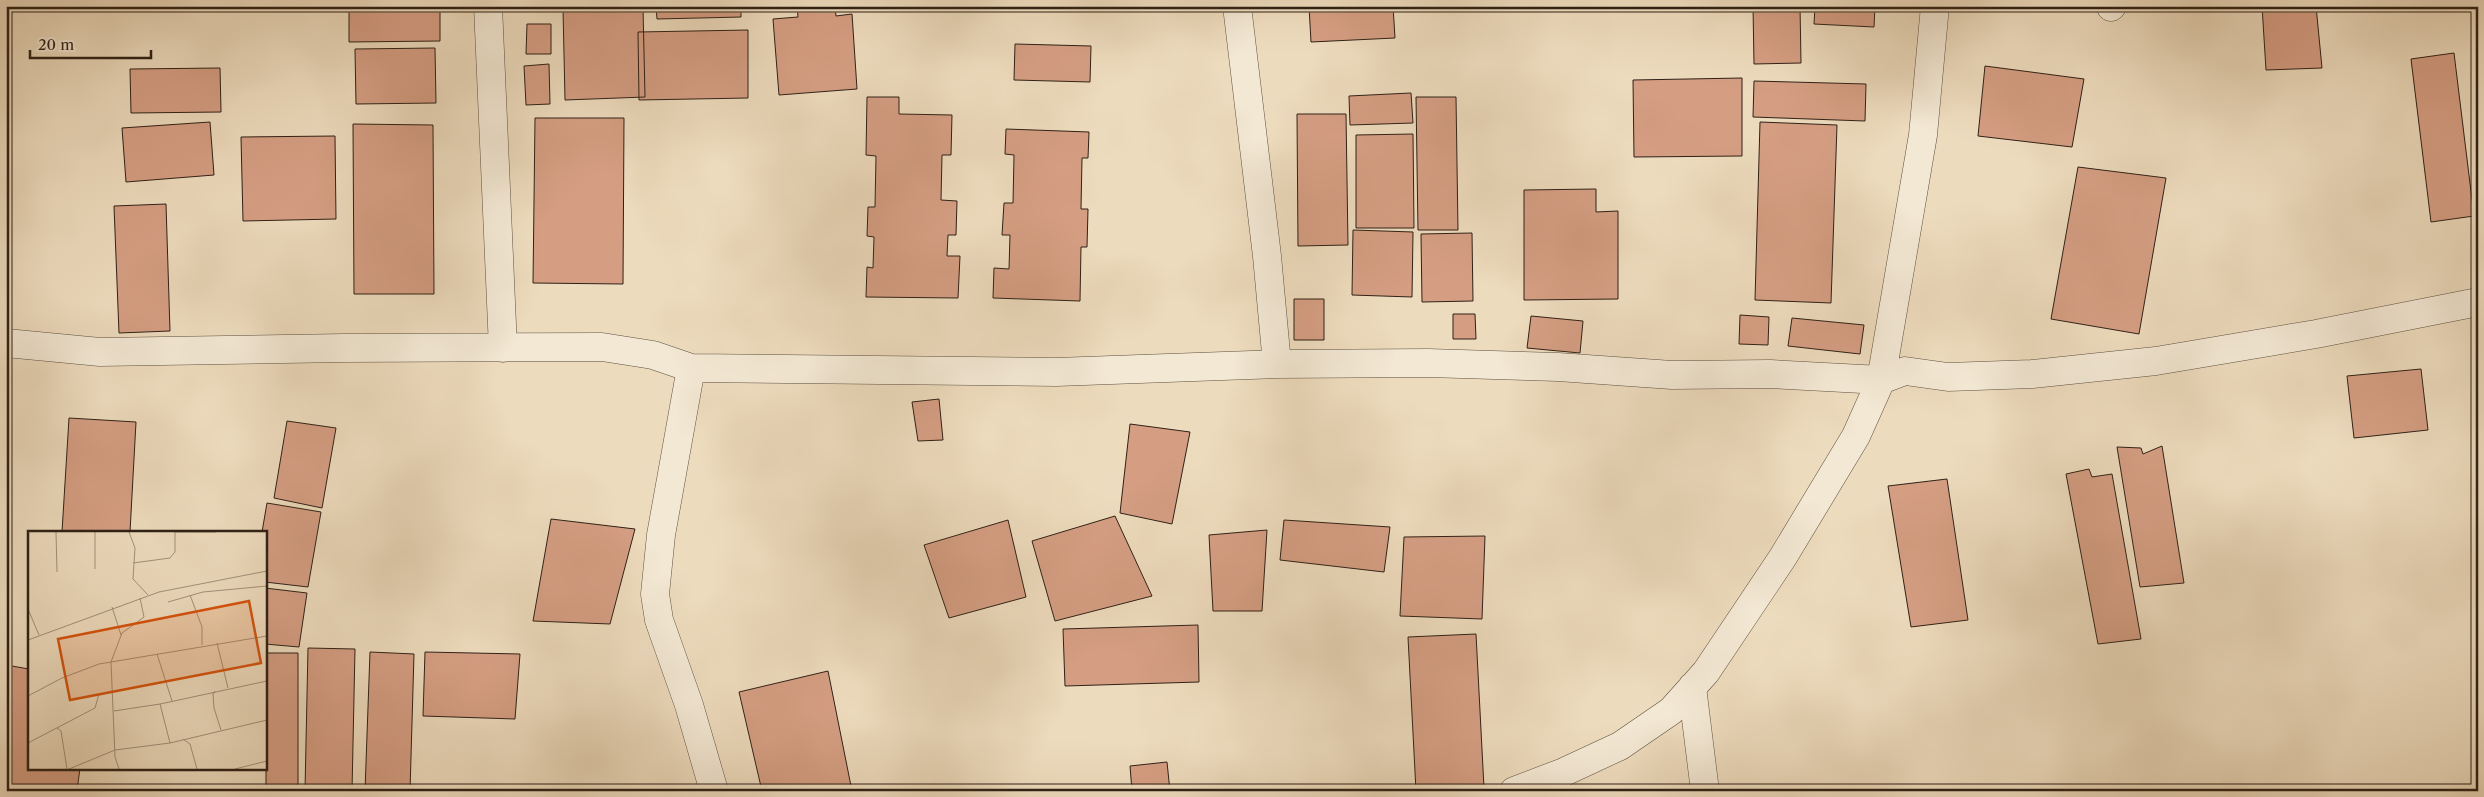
<svg xmlns="http://www.w3.org/2000/svg" width="2484" height="797" font-family="'Libre Caslon Text',serif">
<style>
.building{fill:#d59e83;stroke:#2f2116}
.lines{fill:none;stroke-linecap:round;stroke-linejoin:round}
.street-casing{stroke:#5e5040;stroke-width:29}
.street{stroke:#f3e8d4;stroke-width:28}
.inset-road{fill:none;stroke:#a1917a;stroke-width:1}
.view{fill:#d6530d;fill-opacity:0.15;stroke:#d6530d;stroke-width:2.5}
.inset-edge{fill:none;stroke:#2f2116;stroke-width:2.5}
</style>
<rect width="100%" height="100%" fill="#eddbbd"/>
<filter id="stains"><feTurbulence type="fractalNoise" baseFrequency=".004" numOctaves="4"/><feColorMatrix values="0 0 0 0 .2 0 0 0 0 .09 0 0 0 0 .02 0 0 0 .5 -.17"/></filter>
<radialGradient id="worn" r=".72"><stop offset=".6" stop-color="#630" stop-opacity="0"/><stop offset="1" stop-color="#630" stop-opacity=".3"/></radialGradient>
<path class="building" d="M349 6H440V41L349 42Z
M656 6H741V17L657 19Z
M797 6H835L836 16 852 14 857 89 779 95 773 19 798 17Z
M1005 6H1089V10L1005 11Z
M1309 6H1393L1395 38 1311 42Z
M1753 6H1800L1801 63 1754 64Z
M1815 6H1875L1874 27 1814 24Z
M2262 6H2316L2322 68 2266 70Z
M643 8 645 97 565 100 563 9Z
M527 24H551V54H526Z
M748 30V98L639 100 638 32Z
M1015 44 1091 46 1090 82 1014 80Z
M435 48 436 103 356 104 355 49Z
M2454 53 2474 216 2431 222 2411 59Z
M549 64 550 104 526 105 524 66Z
M1985 66 2084 79 2072 147 1978 136Z
M220 68 221 112 131 113 130 69Z
M1742 78V156L1634 157 1633 80Z
M1754 81 1866 84 1865 121 1753 117Z
M1411 93 1413 123 1350 125 1349 96Z
M867 97H899V114L952 115 951 155H942L941 200 957 201 956 235H948L947 256H960L958 298 866 297 867 267 873 268 874 237 867 236 868 207H875L876 156 866 155Z
M1416 97H1456L1458 230H1418Z
M1297 114H1346L1348 245 1298 246Z
M535 118H624L623 284 533 283Z
M210 122 214 175 126 182 122 128Z
M1760 122 1837 125 1831 303 1755 300Z
M353 124 433 125 434 294H354Z
M1006 129 1089 132 1088 158H1082L1081 209H1088L1087 247H1081L1080 301 993 298 994 268 1009 269 1010 235H1002L1004 203H1013L1014 155 1005 154Z
M1413 134 1414 228H1356V135Z
M335 136 336 219 243 221 241 137Z
M2078 167 2166 178 2139 334 2051 319Z
M1596 189V212L1618 211V299L1524 300V190Z
M166 204 170 331 119 333 114 206Z
M1353 230 1413 232 1412 297 1352 295Z
M1472 233 1473 301 1422 302 1421 234Z
M1294 299H1324V340H1294Z
M1453 314H1475L1476 339H1453Z
M1740 315 1769 317 1768 345 1739 344Z
M1531 316 1583 321 1580 353 1527 348Z
M1792 318 1864 325 1860 354 1788 346Z
M2421 369 2428 430 2354 438 2347 376Z
M939 399 943 440 918 441 912 402Z
M69 418 136 422 130 532H62Z
M287 421 336 428 322 508 274 498Z
M1130 424 1190 432 1172 524 1120 513Z
M2162 446 2184 583 2140 587 2117 447 2141 448 2143 454Z
M2089 469 2092 477 2112 474 2141 639 2098 644 2066 474Z
M1947 479 1968 620 1911 627 1888 486Z
M267 503 321 512 308 587 265 582V532H262Z
M1115 516 1152 596 1055 621 1032 541Z
M551 519 635 529 610 624 533 621Z
M1008 520 1026 597 949 618 924 545Z
M1284 520 1390 527 1384 572 1280 560Z
M1267 530 1262 611H1213L1209 535Z
M1485 536 1482 619 1400 616 1404 537Z
M265 588 307 593 299 647 265 644Z
M1198 625 1199 682 1065 686 1063 629Z
M1476 634 1484 788 1416 791 1408 637Z
M308 648 355 649 352 791H305Z
M370 652 414 654 410 791H365Z
M425 652 520 654 515 719 423 716Z
M266 653H298V791H266Z
M6 665 29 669V768H80L77 791H6Z
M828 671 852 791H762L739 692Z
M1167 762 1170 791H1132L1130 766Z"/>
<g class="lines">
<defs>
<path id="street" d="M488 6 503 348
M1237 6 1267 256 1277 364
M2111 7 2112 6
M6 343 100 352 345 348 602 347 653 355 691 368 1056 372 1277 364 1428 363 1558 367 1672 375 1770 374 1881 380 1905 371 1948 377 2032 374 2156 361 2316 334 2478 302
M691 368 661 535 655 594 659 620 689 705 714 791
M1692 687 1705 791
M1514 791 1564 772 1620 746 1671 711 1706 672 1783 557 1856 436 1881 380 1923 135 1935 6"/>
</defs>
<use href="#street" class="street-casing"/>
<use href="#street" class="street"/>
</g>
<g transform="translate(28 531)">
<rect width="239" height="239" fill="#eddbbd"/>
<path class="inset-road" d="M28 1 29 41M101 1 107 17 105 48 120 64M147 1H188M105 32 142 27 147 21V1M67 38V1M162 64 174 96V114M140 71 175 61 239 55M84 76 93 104M0 78 11 104M0 109 131 61 239 40M189 112 200 157M129 123 144 170M187 160 185 163 186 177 193 199M0 165 34 147 71 133 239 105M132 173 142 212M86 180 132 173 239 150M29 197 33 200 39 238M155 208 162 213 169 238M0 212 67 177 71 163M41 238 87 219 142 212 239 189M91 238 87 226 83 131 94 102 116 86 112 67M207 238 239 230"/>
<path class="view" d="M221 70 233 132 42 169 30 108Z"/>
<rect width="239" height="239" class="inset-edge"/>
</g>
<rect width="2484" height="797" fill="none" stroke="#eddbbd" stroke-width="25"/>
<rect x="8" y="8" width="2469" height="782" fill="none" stroke="#2f2116" stroke-width="2.5"/>
<rect x="12" y="12" width="2459" height="772" fill="none" stroke="#2f2116"/>
<path d="M30 50v8h121v-8" fill="none" stroke="#2f2116" stroke-width="2.5"/>
<text x="38" y="50" font-size="15" fill="#2f2116" stroke="#f3e8d4" stroke-width="4" paint-order="stroke">20 m</text>
<rect width="100%" height="100%" filter="url(#stains)"/>
<rect width="100%" height="100%" fill="url(#worn)"/>
</svg>
